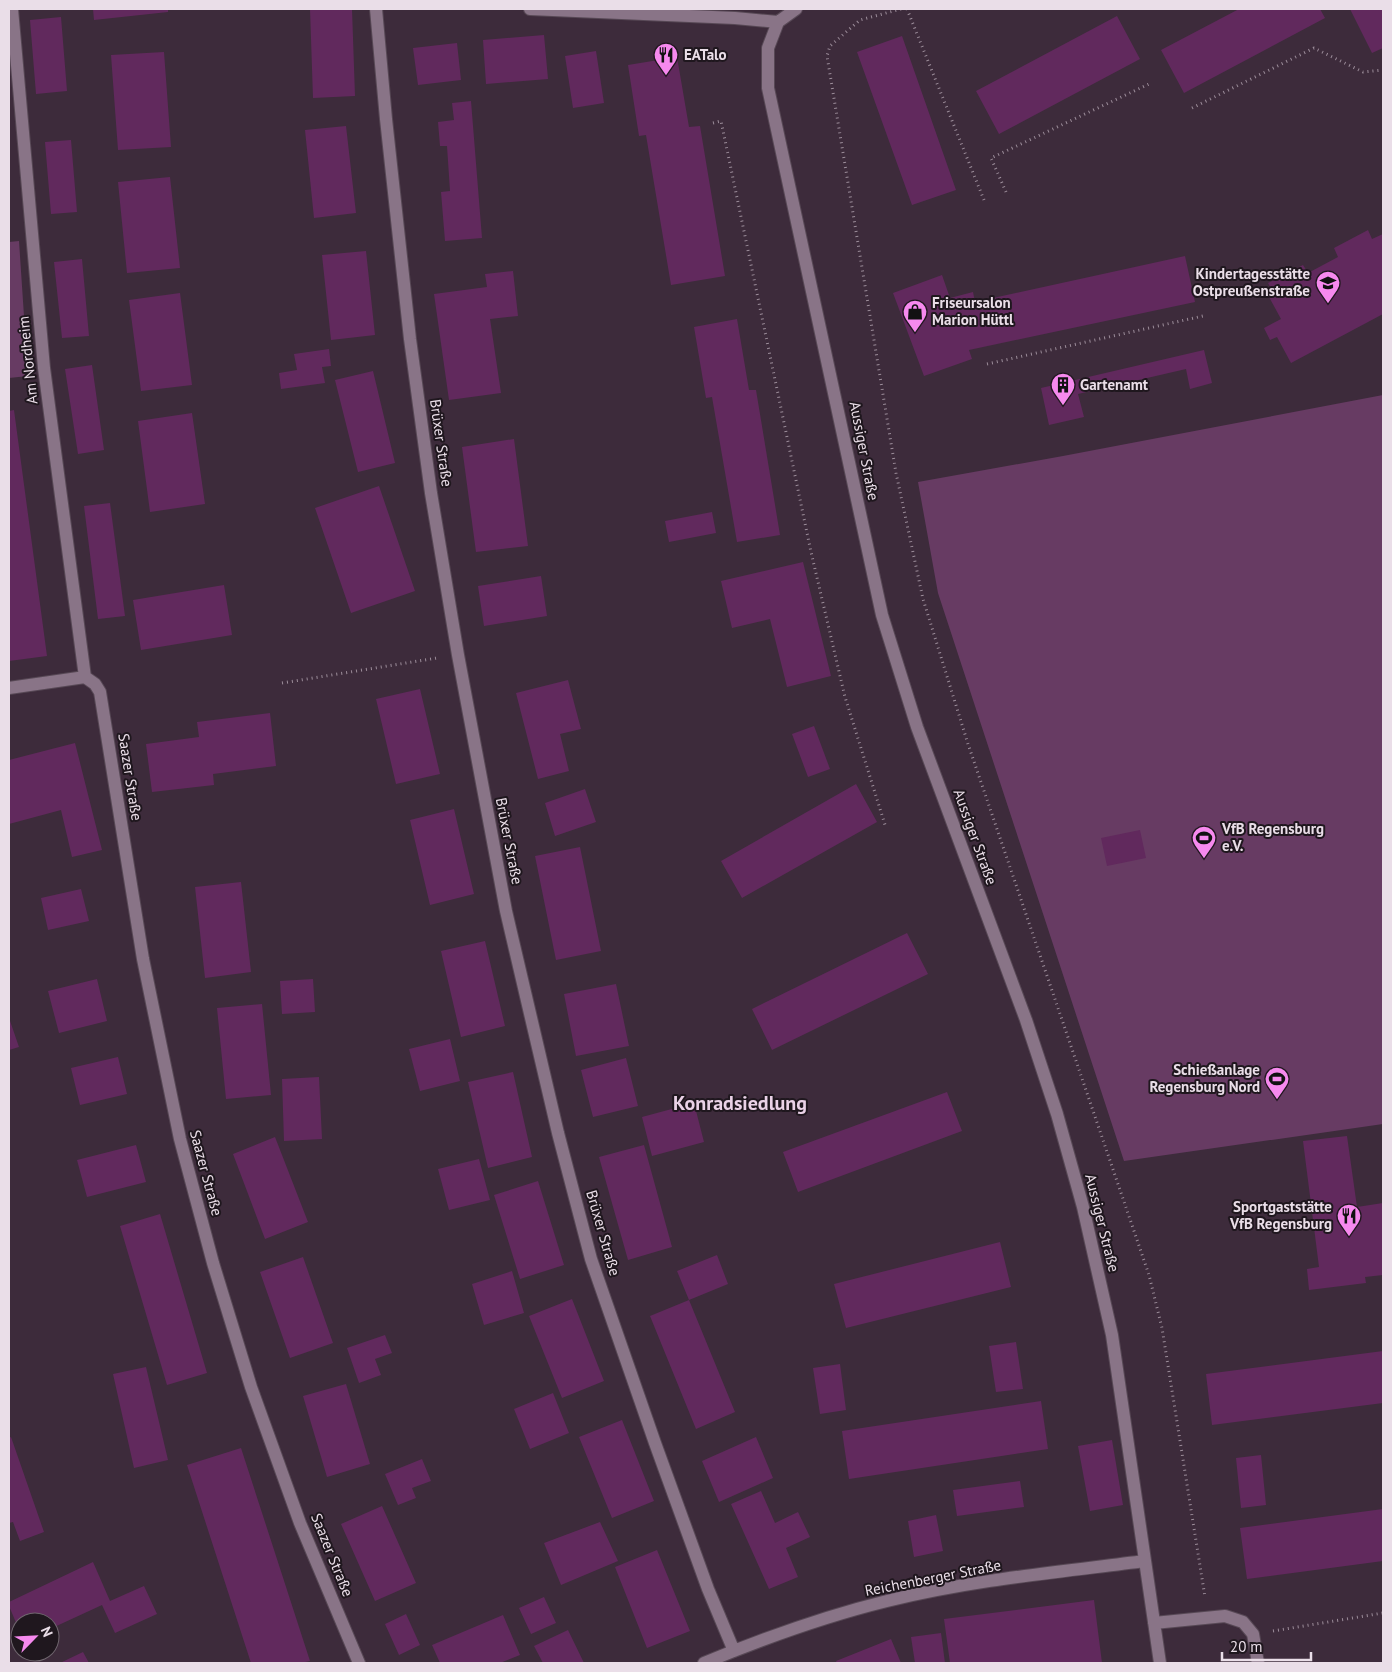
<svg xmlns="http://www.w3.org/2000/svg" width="1392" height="1672" font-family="'PT Sans',sans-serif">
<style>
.green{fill:#673b63}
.building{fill:#61295d}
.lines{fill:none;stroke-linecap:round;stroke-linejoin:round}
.minor-casing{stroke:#574855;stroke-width:14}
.path{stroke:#9c8d9a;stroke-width:3;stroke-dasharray:1 4;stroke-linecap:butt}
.minor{stroke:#897487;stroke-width:12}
.labels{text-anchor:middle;stroke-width:4;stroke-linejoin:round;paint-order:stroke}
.poi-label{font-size:15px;font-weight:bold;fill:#eadee8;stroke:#1f171e;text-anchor:start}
.street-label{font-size:15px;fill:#eadee8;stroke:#1f171e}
.district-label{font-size:20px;font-weight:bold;fill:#ead2e7;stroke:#1f171e}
</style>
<rect width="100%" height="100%" fill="#3d2b3b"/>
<path class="green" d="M19 241 28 376 9 378V242Z
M1383 395V1124L1124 1161 938 593 918 482 1063 456Z"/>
<path class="building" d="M93 9H168V12L94 20Z
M310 9H352L355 96 313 98Z
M1239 9H1320L1325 18 1184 93 1161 50Z
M1350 9H1383V48L1372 53Z
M1117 16 1140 59 999 134 976 91Z
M61 17 67 91 36 94 30 20Z
M544 35 548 79 486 84 483 40Z
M902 36 956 190 912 205 857 52Z
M457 43 461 80 418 85 413 48Z
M596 51 604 103 573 108 565 56Z
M164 52 171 147 118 150 111 55Z
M677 57 689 127 700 126 725 276 671 285 646 135 639 136 628 65Z
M471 101 482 238 445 241 441 192 450 191 447 146H440L438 122 454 120 452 103Z
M346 126 356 213 314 218 305 130Z
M71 140 77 212 51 214 45 142Z
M170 177 180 268 127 273 118 182Z
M1368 230 1372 239 1383 234V314L1291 363 1277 337 1270 340 1264 328 1281 319 1268 295 1273 292 1268 283 1303 265 1308 273 1338 257 1334 248Z
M366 251 375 335 331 340 322 255Z
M1185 256 1195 302 969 350 972 359 924 376 893 293 942 275 950 298 973 292 975 302Z
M82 259 89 336 62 338 54 262Z
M513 271 518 316 490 319 501 393 449 400 434 294 487 287 485 274Z
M180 293 192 385 141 391 129 300Z
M737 319 749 390H756L780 535 737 542 712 397 706 398 694 327Z
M329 349 331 366 322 367 325 383 281 389 279 373 297 370 294 354Z
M1204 350 1212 383 1190 389 1186 369 1078 394 1084 417 1049 425 1041 388Z
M92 365 104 450 78 454 65 369Z
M373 371 395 463 358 472 335 380Z
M14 410 47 656 9 661V411Z
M192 413 205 504 150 512 138 421Z
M514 439 528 546 476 552 462 447Z
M379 486 415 591 351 613 315 508Z
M110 503 125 616 98 619 84 506Z
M712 512 716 533 669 542 665 521Z
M803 562 831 676 787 687 770 619 732 628 721 581Z
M541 576 547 616 484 626 478 586Z
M224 585 232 635 141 650 133 600Z
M568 680 581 729 560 734 569 771 538 779 516 693Z
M420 689 440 774 396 784 376 699Z
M270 713 276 766 213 774 214 785 152 792 146 744 199 737 197 722Z
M814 726 830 769 808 777 792 734Z
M75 743 102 850 72 857 61 810 9 824V760Z
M856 784 877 822 742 898 721 861Z
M585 789 596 822 555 836 545 803Z
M454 809 474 894 430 905 410 820Z
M1140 830 1146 858 1107 866 1101 838Z
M580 847 601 951 556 960 535 856Z
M241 882 251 972 205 978 195 887Z
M81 889 89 921 48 930 41 898Z
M907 933 928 974 772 1050 752 1009Z
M485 941 505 1026 461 1037 441 951Z
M97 979 107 1021 59 1033 48 991Z
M313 979 315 1012 282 1014 280 981Z
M616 984 629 1046 576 1056 564 994Z
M262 1004 271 1095 226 1099 217 1008Z
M9 1018 19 1047 9 1050Z
M450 1039 460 1081 420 1091 409 1049Z
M118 1057 127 1094 80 1105 71 1068Z
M626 1058 638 1106 593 1117 581 1070Z
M513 1072 532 1157 488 1168 468 1082Z
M319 1077 322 1139 284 1141 282 1079Z
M947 1092 962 1131 798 1192 783 1152Z
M694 1103 704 1142 652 1156 642 1117Z
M1347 1136 1357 1207 1383 1203V1275L1365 1277 1366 1283 1309 1290 1307 1269 1319 1267 1303 1141Z
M275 1137 308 1222 265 1239 233 1154Z
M136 1145 146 1182 87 1197 77 1160Z
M644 1145 672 1247 628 1260 599 1157Z
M479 1159 490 1200 449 1210 438 1169Z
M538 1181 564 1265 520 1279 494 1195Z
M160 1214 207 1373 167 1385 120 1226Z
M1000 1242 1011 1287 846 1328 834 1284Z
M717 1255 728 1284 689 1300 735 1412 696 1429 650 1316 689 1300 677 1271Z
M303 1257 333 1343 290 1358 260 1272Z
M512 1271 524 1313 484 1325 472 1284Z
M572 1299 604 1381 562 1398 529 1316Z
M385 1335 392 1353 375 1359 381 1375 359 1383 347 1348Z
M1016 1342 1023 1389 996 1392 989 1346Z
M1383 1351V1403L1212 1425 1206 1374Z
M840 1364 846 1410 820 1414 813 1368Z
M146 1367 168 1460 134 1468 113 1374Z
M346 1384 370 1464 327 1477 303 1396Z
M553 1393 569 1433 530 1449 514 1409Z
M1041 1401 1048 1449 849 1479 842 1431Z
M622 1420 654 1501 612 1518 579 1437Z
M11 1437 44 1532 20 1541 13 1522 9 1523V1438Z
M756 1437 773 1478 719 1502 702 1461Z
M1112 1440 1123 1505 1090 1511 1078 1446Z
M241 1448 310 1661 301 1663H251L187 1465Z
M1261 1455 1266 1505 1241 1508 1236 1458Z
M422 1459 431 1481 412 1488 416 1498 398 1505 385 1474Z
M1020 1481 1024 1507 957 1516 953 1490Z
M761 1491 775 1523 798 1512 810 1537 786 1548 798 1577 769 1589 731 1504Z
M382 1506 416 1583 375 1601 341 1524Z
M1383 1509V1561L1247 1579 1240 1528Z
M936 1515 943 1551 914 1557 908 1521Z
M600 1522 618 1561 561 1585 544 1543Z
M657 1550 690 1631 647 1648 615 1567Z
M93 1562 110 1601 144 1586 157 1614 115 1633 102 1605 50 1629V1622H20V1632L9 1606V1602Z
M544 1597 556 1623 531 1634 519 1608Z
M1094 1600 1102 1663H950L944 1619Z
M406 1614 420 1645 399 1655 385 1624Z
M503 1615 520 1655 500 1663H440L432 1645Z
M568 1630 584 1663H543L534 1646Z
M941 1633 945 1663H915L911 1637Z
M891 1639 901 1663H837L836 1661Z
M83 1652 89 1663H60Z"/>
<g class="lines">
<defs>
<path id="minor" d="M12 9 44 368 85 677
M376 9 386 119 410 339 431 493 458 655 506 911 558 1133 591 1259 655 1443 708 1589 734 1651
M530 9 735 18 778 22
M778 22 768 48V88L882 615 917 727 1026 1020 1057 1114 1083 1207 1112 1335 1160 1663
M778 22 796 9
M85 677 95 684 100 692 143 959 180 1139 213 1263 251 1387 300 1523 359 1663
M9 688 85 677
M1154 1623 1225 1616 1243 1622 1253 1634 1258 1663
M704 1663C762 1639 826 1616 887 1601 971 1580 1059 1572 1145 1561"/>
</defs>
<use href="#minor" class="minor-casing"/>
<path class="path" d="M901 9 860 20 830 46 827 56 896 473 923 599 968 744 1149 1275 1162 1328 1205 1597
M907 9 984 200
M1192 108 1314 48 1363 72 1383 70
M713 123 721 121 811 552 845 697 886 828
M1006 192 991 158 1149 84
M987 364 1203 316
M282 683 437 658
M1273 1631 1383 1613"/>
<use href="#minor" class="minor"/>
</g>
<defs>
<symbol id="restaurant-pin" viewBox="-11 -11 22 30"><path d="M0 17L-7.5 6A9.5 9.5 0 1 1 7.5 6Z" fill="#f689ee" stroke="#1f171e"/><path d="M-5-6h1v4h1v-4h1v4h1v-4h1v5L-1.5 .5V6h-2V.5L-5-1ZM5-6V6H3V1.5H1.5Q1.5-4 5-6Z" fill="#111"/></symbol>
<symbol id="school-pin" viewBox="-11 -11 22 30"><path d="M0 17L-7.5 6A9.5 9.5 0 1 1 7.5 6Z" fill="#f689ee" stroke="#1f171e"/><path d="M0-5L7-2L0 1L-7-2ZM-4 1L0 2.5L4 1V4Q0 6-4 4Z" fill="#111"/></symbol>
<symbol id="shop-pin" viewBox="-11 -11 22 30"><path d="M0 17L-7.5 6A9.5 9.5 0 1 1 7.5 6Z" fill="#f689ee" stroke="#1f171e"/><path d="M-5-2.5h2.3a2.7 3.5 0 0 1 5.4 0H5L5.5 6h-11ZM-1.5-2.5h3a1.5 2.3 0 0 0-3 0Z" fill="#111"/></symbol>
<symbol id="building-pin" viewBox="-11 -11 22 30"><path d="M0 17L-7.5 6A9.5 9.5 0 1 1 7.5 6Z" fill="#f689ee" stroke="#1f171e"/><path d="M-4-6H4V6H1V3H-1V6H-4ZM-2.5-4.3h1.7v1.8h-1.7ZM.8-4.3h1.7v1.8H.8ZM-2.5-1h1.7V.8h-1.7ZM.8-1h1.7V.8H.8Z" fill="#111"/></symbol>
<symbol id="stadium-pin" viewBox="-11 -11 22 30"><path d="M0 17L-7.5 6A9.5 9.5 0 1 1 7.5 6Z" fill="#f689ee" stroke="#1f171e"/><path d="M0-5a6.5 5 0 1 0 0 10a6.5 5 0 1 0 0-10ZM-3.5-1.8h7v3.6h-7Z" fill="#111"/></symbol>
</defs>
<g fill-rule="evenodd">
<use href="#restaurant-pin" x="652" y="41" width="28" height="38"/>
<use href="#school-pin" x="1314" y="269" width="28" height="38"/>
<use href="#shop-pin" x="901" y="298" width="28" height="38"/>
<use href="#building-pin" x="1049" y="371" width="28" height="38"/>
<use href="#stadium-pin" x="1190" y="824" width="28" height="38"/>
<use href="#stadium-pin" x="1263" y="1065" width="28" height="38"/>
<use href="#restaurant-pin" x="1335" y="1202" width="28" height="38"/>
</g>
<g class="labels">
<g class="poi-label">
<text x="684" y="60">EATalo</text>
<text x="1310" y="279" text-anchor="end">Kindertagesstätte<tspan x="1310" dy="17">Ostpreußenstraße</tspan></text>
<text x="932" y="308">Friseursalon<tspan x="932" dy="17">Marion Hüttl</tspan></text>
<text x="1080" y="390">Gartenamt</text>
<text x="1222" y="834">VfB Regensburg<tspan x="1222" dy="17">e.V.</tspan></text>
<text x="1260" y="1075" text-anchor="end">Schießanlage<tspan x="1260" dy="17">Regensburg Nord</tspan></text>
<text x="1332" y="1212" text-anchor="end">Sportgaststätte<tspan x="1332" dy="17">VfB Regensburg</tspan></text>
</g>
<g class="street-label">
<text transform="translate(28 360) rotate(-96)" y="5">Am Nordheim</text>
<text transform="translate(441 443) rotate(82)" y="5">Brüxer Straße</text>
<text transform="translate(864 451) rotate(79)" y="5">Aussiger Straße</text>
<text transform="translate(130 777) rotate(81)" y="5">Saazer Straße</text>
<text transform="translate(975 837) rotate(70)" y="5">Aussiger Straße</text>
<text transform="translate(509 841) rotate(79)" y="5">Brüxer Straße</text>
<text transform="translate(206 1173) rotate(75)" y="5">Saazer Straße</text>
<text transform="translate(1102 1223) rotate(76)" y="5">Aussiger Straße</text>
<text transform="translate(603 1233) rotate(74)" y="5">Brüxer Straße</text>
<text transform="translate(332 1555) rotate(68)" y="5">Saazer Straße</text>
<text transform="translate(933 1578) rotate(-11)" y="5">Reichenberger Straße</text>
</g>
<g class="district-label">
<text x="740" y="1110">Konradsiedlung</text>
</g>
</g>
<rect width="1392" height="1672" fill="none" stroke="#eadee8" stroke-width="20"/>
<g transform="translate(35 1637) rotate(66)"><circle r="24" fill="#1f171e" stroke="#70676f"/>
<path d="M0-4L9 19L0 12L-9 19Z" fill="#f689ee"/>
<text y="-8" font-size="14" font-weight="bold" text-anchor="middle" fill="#eadee8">N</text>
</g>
<path d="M1222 1652v8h89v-8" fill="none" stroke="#eadee8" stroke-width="2.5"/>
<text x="1230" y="1652" font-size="15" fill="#eadee8" stroke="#1f171e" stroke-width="4" paint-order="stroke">20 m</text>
</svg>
